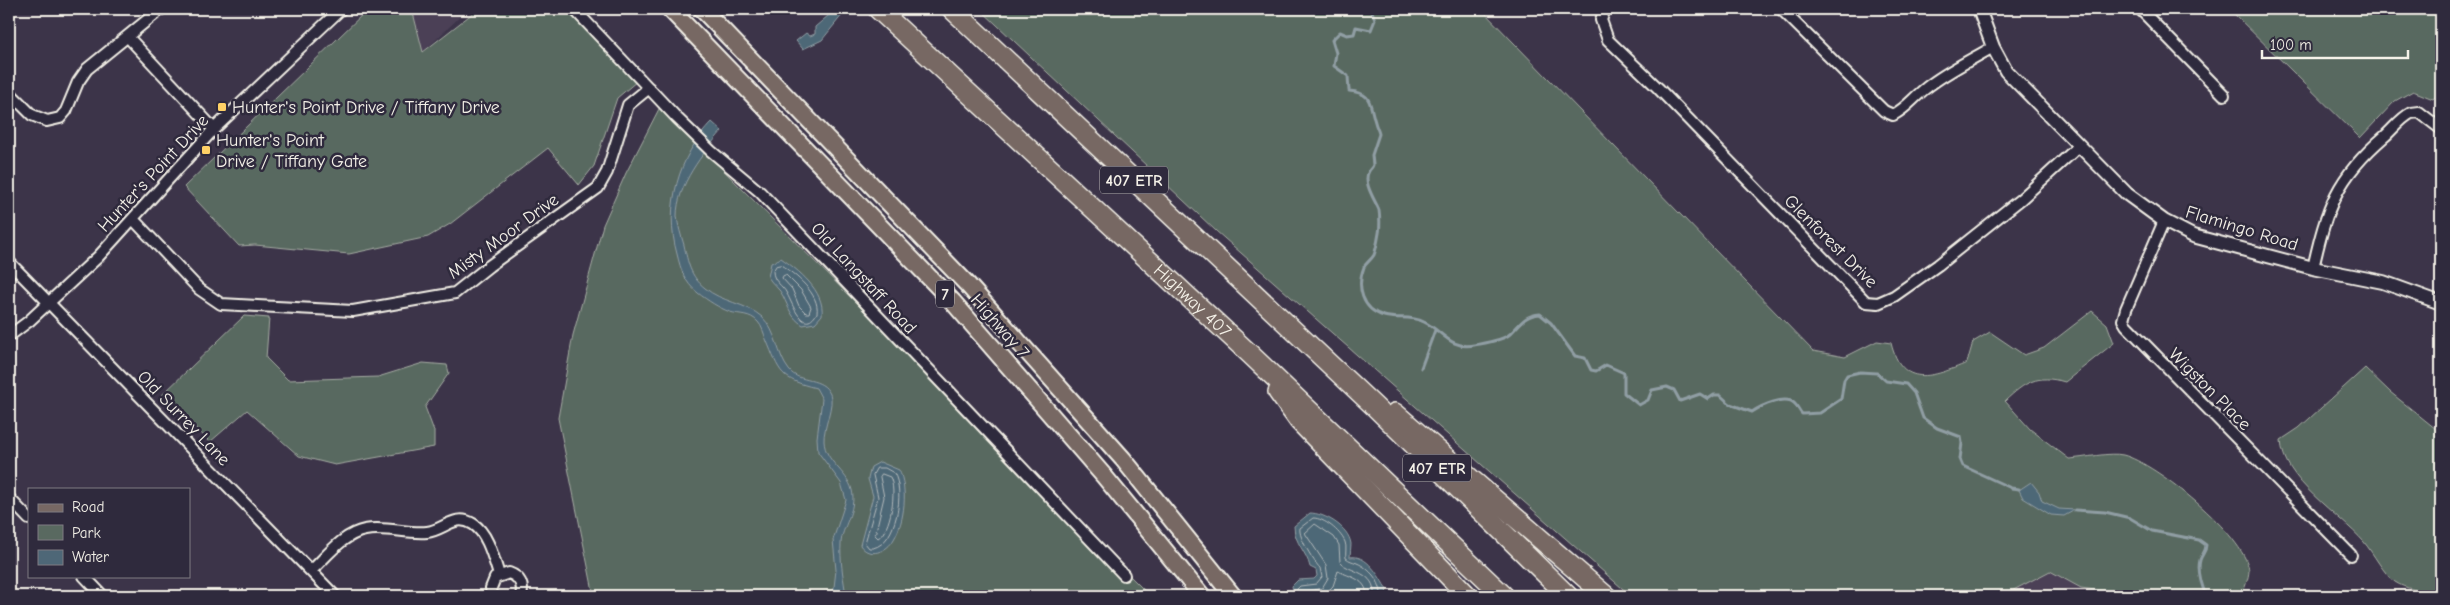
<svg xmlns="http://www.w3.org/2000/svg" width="2450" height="605" font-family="'Comic Neue',sans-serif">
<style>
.built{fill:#4b4057}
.green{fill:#596960;stroke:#a6ada4}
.water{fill:#4e6777;stroke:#909ea4}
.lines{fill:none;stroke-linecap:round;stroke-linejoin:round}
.shore{stroke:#b2babb;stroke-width:1}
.stream{stroke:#909ea4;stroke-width:3}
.minor-casing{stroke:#f4f1e8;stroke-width:14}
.tertiary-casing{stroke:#f4f1e8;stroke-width:16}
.primary-casing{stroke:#f4f1e8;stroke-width:20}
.motorway-casing{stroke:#f4f1e8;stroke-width:22}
.minor{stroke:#2f2a3d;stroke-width:10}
.tertiary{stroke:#2f2a3d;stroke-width:12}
.primary{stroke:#776864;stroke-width:16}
.motorway{stroke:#776864;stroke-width:19}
.poi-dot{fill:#ffd166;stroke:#2f2a3d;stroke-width:2}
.labels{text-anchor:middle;stroke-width:5;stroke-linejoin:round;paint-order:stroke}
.shield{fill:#2f2a3d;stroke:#b9b5b5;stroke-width:1}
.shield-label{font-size:16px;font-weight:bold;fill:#f4f1e8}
.poi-label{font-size:18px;fill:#f4f1e8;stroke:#2f2a3d;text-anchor:start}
.street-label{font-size:18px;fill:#f4f1e8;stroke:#2f2a3d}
</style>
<rect width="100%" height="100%" fill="#3c3449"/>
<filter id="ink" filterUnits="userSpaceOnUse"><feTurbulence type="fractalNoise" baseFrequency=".02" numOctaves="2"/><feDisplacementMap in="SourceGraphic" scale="10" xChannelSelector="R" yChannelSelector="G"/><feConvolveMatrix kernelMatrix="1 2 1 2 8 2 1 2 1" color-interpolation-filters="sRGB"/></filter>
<g filter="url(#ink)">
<path class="built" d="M412 9H468L423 52Z
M2050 571 2081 588 2115 593 2120 596 2001 595Z"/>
<path class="green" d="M368 9H412L423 52 478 9H565L637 81 617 98 594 166 579 185 548 148 450 224 428 237 349 254 255 245 239 246 184 187Z
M980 9H1481L1813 351 1845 357 1877 341 1891 343C1902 389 1933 377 1967 363L1973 342 1990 332 2024 355 2044 348 2092 311 2107 324 2114 343 2065 382C2037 374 2025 382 2005 401L2030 429 2069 459C2084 458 2110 452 2123 455 2156 463 2245 536 2249 570 2249 578 2244 589 2242 596H2120L2115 593 2081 588 2050 571 2002 596H1631L1216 231Z
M2229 9H2441V91L2433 99 2413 91 2395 101 2360 138Z
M660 107 1150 596H594L558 418 573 335 603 225 626 173Z
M244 316 269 318 266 358 288 380 378 377 423 363 447 365 449 373 425 407 434 431V447L335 465 299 456 247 410 210 442 162 395Z
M2365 368 2390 392 2441 433V586L2432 593C2420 591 2406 589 2395 582 2383 573 2374 554 2364 542 2340 514 2282 480 2281 440L2299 428Z"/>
<path class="water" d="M836 9H847L822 40 803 49 796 41 806 33 810 36 815 34V27Z
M712 122 722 131C703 153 677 185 677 216 678 226 681 235 684 245 688 263 690 276 705 288 721 302 746 303 762 317 777 331 777 355 789 370 800 384 822 376 830 394 835 404 823 428 824 441 825 462 847 471 852 490 857 511 841 528 841 544 840 559 843 576 845 589L842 596H833L836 570 833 540 846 500 841 483 818 452 817 438 822 399 816 388C780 379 780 373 766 339 764 334 762 326 758 322 750 313 740 315 730 312 719 308 707 300 698 293 684 282 681 270 677 254 664 208 678 156 712 122Z
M781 258C798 270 825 291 822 315L815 323 803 325C791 318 789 308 783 296 780 289 772 284 768 277L771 263Z
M880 462 899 470C908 488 905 521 894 539 887 552 869 559 860 545L873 496 868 479 871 467Z
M2031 482 2039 492 2042 501 2059 509 2075 510 2064 516 2051 515 2023 498 2019 490Z
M1310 513C1324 513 1349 527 1351 544 1351 548 1350 553 1350 557 1367 554 1379 576 1387 590L1385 596H1294L1292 586 1298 580 1314 579 1317 576 1316 570 1310 567C1307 552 1294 543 1294 526Z"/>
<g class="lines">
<path class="shore" d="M781 265C795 274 820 294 817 313 803 337 792 302 787 294 783 285 773 282 773 271L776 266Z
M786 275 801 290 811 307 809 313H806L799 306 792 289 782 278 783 276Z
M877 468H885L894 473C905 491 897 543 873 548H869L865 543 878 497 873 475Z
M882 474 890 477C897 490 891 531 878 538L875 535 884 497 880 477Z
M1297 596V589L1300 586 1316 584 1322 577 1320 568C1314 562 1298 537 1300 528L1313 518C1324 518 1340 531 1345 542 1347 547 1345 553 1346 558 1350 561 1352 561 1357 563 1369 568 1382 582 1381 596
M1304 596 1305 592 1322 588 1328 578 1326 565 1305 533 1315 524 1334 537 1339 545 1340 562C1350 573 1376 571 1374 596
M1323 596 1333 586 1338 571C1350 577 1367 579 1367 596"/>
<path class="stream" d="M1371 9 1375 20 1371 30 1356 27 1354 34 1347 35 1340 32 1332 40 1336 53 1334 66 1348 76 1349 91C1373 93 1369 104 1375 122 1376 127 1378 129 1379 134L1372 155 1373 165C1372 168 1370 169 1369 171 1362 182 1375 200 1379 210 1380 216 1380 228 1379 233 1378 239 1376 250 1374 255 1371 260 1366 263 1364 267 1356 287 1362 310 1384 316 1398 320 1410 315 1424 322 1442 330 1450 350 1474 345 1484 343 1502 341 1510 334 1520 325 1524 315 1540 314L1551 323 1575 356 1585 358 1591 370 1596 371 1606 365 1624 373V393L1639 405 1648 400 1652 390 1667 387 1674 390 1680 401 1700 394 1708 399 1714 395H1720L1730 404 1752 412C1761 406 1786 394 1795 404 1798 407 1799 411 1802 414L1820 413 1841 399 1844 380 1847 375 1860 372 1877 373 1886 381 1906 384 1914 393 1923 418 1937 428 1961 437 1962 443 1960 459 1963 466 2011 488 2019 489
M1421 368 1435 330
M2075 510 2105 512 2130 518 2152 531 2199 540 2206 545C2206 552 2202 554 2200 560 2197 571 2202 586 2206 596"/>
<defs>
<path id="minor" d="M574 9 677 118 711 151 760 192 1124 575
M1605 9 1601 20 1608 40 1658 88 1866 302 1878 303 1894 296 1938 265 2021 199 2078 147
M1781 9 1884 111 1893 115C1907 108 1914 97 1926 88 1946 72 1971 60 1993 47
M2140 9 2224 95
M128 37 214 129
M9 92 32 115 47 121 60 118 66 111 78 82 87 69 161 9
M133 219 199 289 221 304 353 311 455 293 489 266 598 188 607 172 628 105 649 88
M2164 221 2126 309 2123 320 2126 325 2351 555
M9 262 335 596
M2313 268C2327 207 2336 178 2385 136 2393 129 2401 118 2411 113L2419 112 2441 129
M9 336 29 321 98 257 214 129 341 9
M9 498 29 519
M311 571C327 556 343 534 365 530 385 526 407 534 427 532 444 530 455 513 473 524 488 533 494 560 499 575
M84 576 103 596
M492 596 491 588 495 578 509 573C520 577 524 585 521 596"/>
<path id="tertiary" d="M1979 9 1993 47 2006 71 2127 194 2164 221 2193 236 2313 268 2383 282 2441 303"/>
<path id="primary" d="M670 9 953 302 1104 476 1202 596
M702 9 967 284 1123 459 1233 596"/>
<g id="motorway">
<path id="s1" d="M878 9 1251 355 1504 596"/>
<path d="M952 9 1374 406 1568 596"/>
<path d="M1278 392 1299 421 1468 596"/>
<path d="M1395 413 1606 596"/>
</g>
</defs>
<use href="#minor" class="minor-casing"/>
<use href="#tertiary" class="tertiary-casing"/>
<use href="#primary" class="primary-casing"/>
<use href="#motorway" class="motorway-casing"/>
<use href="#minor" class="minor"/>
<use href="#tertiary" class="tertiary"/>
<use href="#primary" class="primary"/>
<use href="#motorway" class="motorway"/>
</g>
</g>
<g class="poi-dot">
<rect x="217" y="102" width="10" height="10" rx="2.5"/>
<rect x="201" y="145" width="10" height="10" rx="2.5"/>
</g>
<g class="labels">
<g class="shield">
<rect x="1100" y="166.5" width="68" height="27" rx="4"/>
<rect x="936" y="280.5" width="18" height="27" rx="4"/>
<rect x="1403" y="454.5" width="68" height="27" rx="4"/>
</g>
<g class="shield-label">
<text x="1134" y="186">407 ETR</text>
<text x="945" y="300">7</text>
<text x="1437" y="474">407 ETR</text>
</g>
<g class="poi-label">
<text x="232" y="113">Hunter's Point Drive / Tiffany Drive</text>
<text x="216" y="146">Hunter's Point<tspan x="216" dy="21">Drive / Tiffany Gate</tspan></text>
</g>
<g class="street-label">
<text transform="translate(153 173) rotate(-47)" y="6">Hunter's Point Drive</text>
<text transform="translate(2242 228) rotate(17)" y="6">Flamingo Road</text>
<text transform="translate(503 236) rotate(-36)" y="6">Misty Moor Drive</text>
<text transform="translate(1831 241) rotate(45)" y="6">Glenforest Drive</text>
<text transform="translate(864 278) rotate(47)" y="6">Old Langstaff Road</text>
<text dy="6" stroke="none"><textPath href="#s1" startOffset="429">Highway 407</textPath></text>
<text transform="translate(1000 326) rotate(49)" y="6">Highway 7</text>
<text transform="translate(2210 389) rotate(45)" y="6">Wigston Place</text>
<text transform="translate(184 418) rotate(46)" y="6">Old Surrey Lane</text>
</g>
</g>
<rect width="2450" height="605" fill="none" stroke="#2f2a3d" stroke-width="30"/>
<rect x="15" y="15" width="2420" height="575" fill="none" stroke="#f4f1e8" stroke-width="2" filter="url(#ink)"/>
<rect x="28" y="488" width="162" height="90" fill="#2f2a3d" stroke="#7e7a81"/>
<rect x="38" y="504" width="25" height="8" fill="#776864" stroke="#7e7a81"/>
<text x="72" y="512" font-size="15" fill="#f4f1e8">Road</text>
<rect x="38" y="525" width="25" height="15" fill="#596960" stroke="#7e7a81"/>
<text x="72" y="538" font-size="15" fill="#f4f1e8">Park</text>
<rect x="38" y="550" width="25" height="15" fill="#4e6777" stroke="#7e7a81"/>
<text x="72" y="562" font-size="15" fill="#f4f1e8">Water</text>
<path d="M2262 50v8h146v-8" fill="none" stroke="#f4f1e8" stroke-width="2.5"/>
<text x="2270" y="50" font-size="15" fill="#f4f1e8" stroke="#2f2a3d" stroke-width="4" paint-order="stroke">100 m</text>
</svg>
